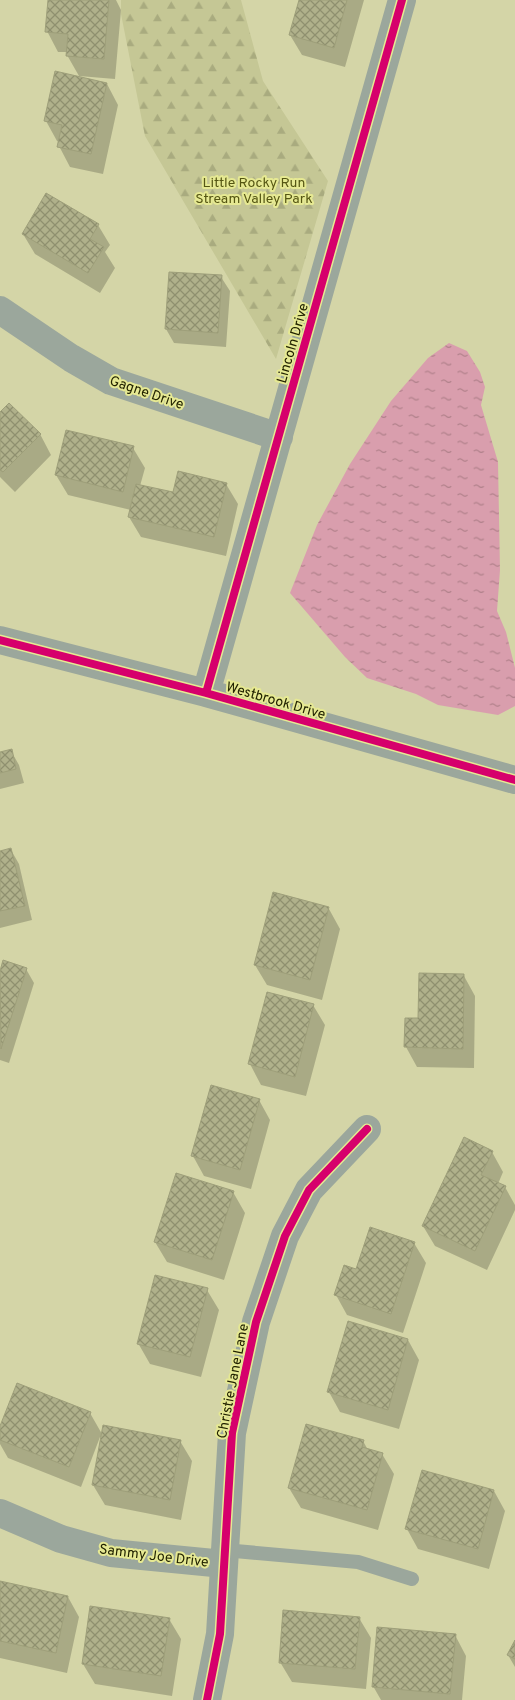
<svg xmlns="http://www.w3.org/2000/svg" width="515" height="1700" font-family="Overpass,sans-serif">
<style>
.forest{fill:url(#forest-firs)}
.water{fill:url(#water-ripples)}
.shadow{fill:#0003}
.building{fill:url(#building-cross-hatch);stroke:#9e9f7a}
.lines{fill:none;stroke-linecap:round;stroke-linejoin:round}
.lane{stroke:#9ba79c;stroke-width:14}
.street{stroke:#9ba79c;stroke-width:28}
.cycleway-casing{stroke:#e6e993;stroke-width:11}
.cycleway{stroke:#d6006c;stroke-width:8}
.labels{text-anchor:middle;stroke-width:4;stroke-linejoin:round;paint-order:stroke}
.park-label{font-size:14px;fill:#555613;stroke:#e6e993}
.street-label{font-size:14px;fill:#222300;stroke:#e6e993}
</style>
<defs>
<pattern id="forest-firs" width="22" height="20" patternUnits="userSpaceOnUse" patternTransform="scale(1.25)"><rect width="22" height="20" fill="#c5c795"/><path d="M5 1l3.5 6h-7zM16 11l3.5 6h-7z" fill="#a9ab7f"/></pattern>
<pattern id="water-ripples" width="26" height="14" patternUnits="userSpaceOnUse" patternTransform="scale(1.25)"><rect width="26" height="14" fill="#d99ead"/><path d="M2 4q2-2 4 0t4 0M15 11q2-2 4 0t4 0" fill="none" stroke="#b0808a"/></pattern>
<pattern id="building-cross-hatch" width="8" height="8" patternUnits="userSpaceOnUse" patternTransform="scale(1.25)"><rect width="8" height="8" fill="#b0b18b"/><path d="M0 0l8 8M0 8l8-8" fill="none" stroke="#8f906f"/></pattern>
</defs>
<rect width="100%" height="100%" fill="#d4d5a7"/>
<path class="forest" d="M121 0H241L263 81 328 181 276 359 145 136 121 14Z"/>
<path class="water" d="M449 343 467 351 480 372 485 387 481 405 498 462 500 570 497 611 506 632 515 668V706L498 715 438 705 416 694 367 678 345 657 290 593 317 525 350 464 391 401 428 358Z"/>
<path class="shadow" d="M49 0H116L121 10 115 79 79 76 67 55 68 52H58L47 31Z
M300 0H364L345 67 302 55 290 35Z
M107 84 118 105 103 174 70 167 59 146 60 142 57 141 46 121Z
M98 225 110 245 105 252 115 268 100 293 35 254 23 234Z
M221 277 230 291 226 347 174 343 166 329Z
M0 414 40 434 51 455 15 492 0 477Z
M133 448 145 468 140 486 174 494 226 484 238 504 226 556 141 537 129 517 131 510 68 495 56 475Z
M11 751 19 765 24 783 0 789V753Z
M11 850 19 864 32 920 0 928V852Z
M329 909 340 929 322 1000 267 985 255 965Z
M4 962 26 969 34 983 9 1063 0 1060V976Z
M464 976 475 996 474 1068 417 1067 406 1047 420 1019Z
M313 1005 325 1025 306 1096 261 1085 250 1064Z
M259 1100 270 1120 251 1189 204 1176 193 1156Z
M492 1152 503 1172 498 1184 505 1187 515 1205V1210L487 1270 435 1246 423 1226Z
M233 1192 245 1213 224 1280 167 1262 155 1242Z
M414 1243 426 1263 403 1333 347 1315 336 1295 357 1271Z
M207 1290 219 1310 201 1377 150 1364 138 1343Z
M408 1340 419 1360 399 1429 340 1412 329 1392Z
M90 1413 102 1434 180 1441 192 1461 181 1520 105 1505 93 1485 102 1437H100L81 1487 8 1458 0 1444V1430Z
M363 1441 368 1450 382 1454 394 1474 378 1530 301 1508 289 1488Z
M494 1491 505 1511 489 1569 418 1549 407 1529Z
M0 1582 68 1597 79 1617 67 1673 0 1658Z
M359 1618 371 1638 366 1689 292 1682 280 1662Z
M169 1619 181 1639 172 1696 95 1684 83 1664Z
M455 1635 466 1656 462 1700H381L373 1686Z
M515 1642V1667L508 1655Z"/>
<path class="building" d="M48 0H109L104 59 66 56 68 34 45 32Z
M299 0H347L334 48 289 35Z
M55 71 107 83 91 154 57 147 62 125 44 121Z
M46 193 99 224 90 239 104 247 88 273 22 234Z
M169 272 222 275 218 333 165 329Z
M9 403 41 434 3 472 0 470V412Z
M66 430 134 446 123 492 55 475Z
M178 471 227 483 214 537 128 517 136 484 173 492Z
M12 749 16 769 0 773V752Z
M11 848 25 906 0 911V851Z
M273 892 329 907 310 980 254 965Z
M3 960 27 968 1 1049 0 971Z
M419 973 464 974 463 1049 404 1047 405 1018H418Z
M267 992 314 1004 295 1077 248 1064Z
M211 1085 260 1099 240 1170 191 1156Z
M464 1137 493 1151 481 1175 506 1186 475 1251 422 1226Z
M176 1173 234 1191 212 1260 154 1242Z
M370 1227 415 1242 391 1314 334 1295 344 1265 356 1269Z
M155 1275 208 1288 190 1357 137 1344Z
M348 1321 408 1339 388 1410 327 1392Z
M17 1383 91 1412 69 1467 0 1440V1426Z
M306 1424 364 1440 362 1447 383 1453 367 1510 288 1488Z
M103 1425 181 1440 170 1500 92 1485Z
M422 1470 494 1490 478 1549 405 1529Z
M0 1581 68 1596 56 1653 0 1641Z
M90 1606 170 1618 161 1676 82 1664Z
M283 1610 360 1617 355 1669 279 1663Z
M377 1627 456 1634 450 1694 372 1687Z
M515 1640V1659L507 1655Z"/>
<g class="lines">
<path class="lane" d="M224 1550 358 1562 412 1579"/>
<path class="street" d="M0 310 71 358 111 381 279 437
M0 640 206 693 515 780
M206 693 402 0
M0 1513 61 1539 111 1553 224 1564
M207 1700 220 1634 232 1433 256 1322 285 1236 309 1190 367 1129"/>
<defs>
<path id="cycleway" d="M0 640 206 693 515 780
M206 693 402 0
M207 1700 220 1634 232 1433 256 1322 285 1236 309 1190 367 1129"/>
</defs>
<use href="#cycleway" class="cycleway-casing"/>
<use href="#cycleway" class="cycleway"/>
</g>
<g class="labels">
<g class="park-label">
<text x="254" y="187">Little Rocky Run<tspan x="254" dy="16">Stream Valley Park</tspan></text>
</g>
<g class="street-label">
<text transform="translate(292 343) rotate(-74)" y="5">Lincoln Drive</text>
<text transform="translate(147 392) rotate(19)" y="5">Gagne Drive</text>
<text transform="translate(276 700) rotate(16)" y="5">Westbrook Drive</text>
<text transform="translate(232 1381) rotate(-79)" y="5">Christie Jane Lane</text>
<text transform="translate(154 1555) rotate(7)" y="5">Sammy Joe Drive</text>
</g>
</g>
</svg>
